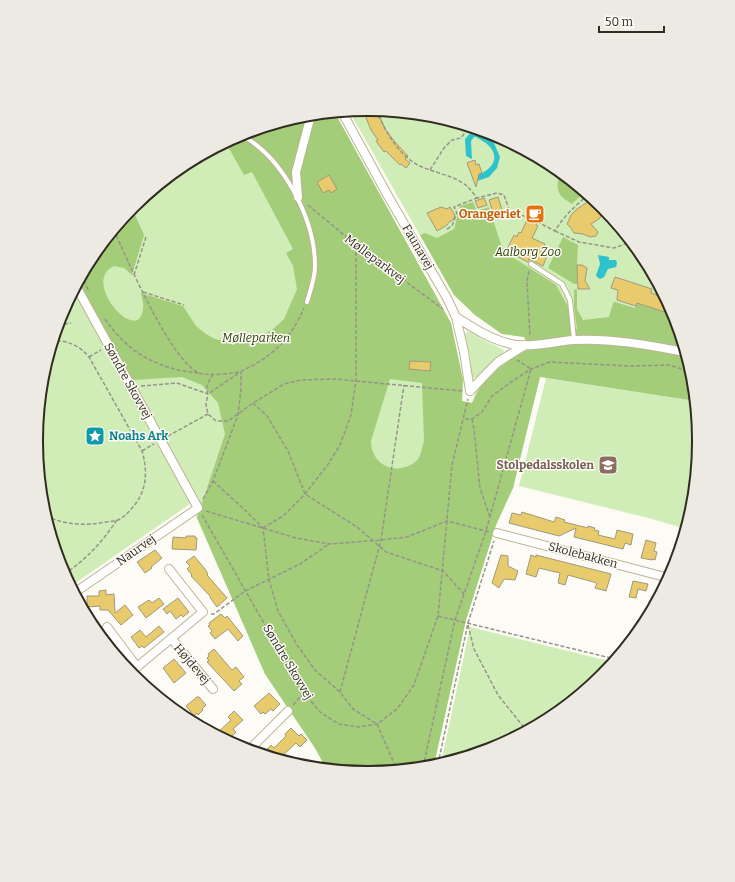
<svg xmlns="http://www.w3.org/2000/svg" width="735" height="882" font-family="Bitter,serif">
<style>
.green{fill:#d1edb7}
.forest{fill:#a4cd7a;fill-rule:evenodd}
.water{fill:#2ec3cc}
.building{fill:#e8cb6d;stroke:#a2987b}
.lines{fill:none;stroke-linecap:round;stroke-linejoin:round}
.service-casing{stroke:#bcb394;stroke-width:6}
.minor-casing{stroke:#bcb394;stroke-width:10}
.path{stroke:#96938a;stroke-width:1.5;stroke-dasharray:4 2;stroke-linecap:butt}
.service{stroke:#fff;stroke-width:4}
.minor{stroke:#fff;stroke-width:8}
.labels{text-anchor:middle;stroke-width:3;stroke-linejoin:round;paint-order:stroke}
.food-label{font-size:12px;font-weight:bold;fill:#c56008;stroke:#fdfbf5;text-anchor:end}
.street-label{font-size:12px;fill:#302c20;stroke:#fdfbf5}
.park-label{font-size:12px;font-style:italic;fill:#2a4205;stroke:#fdfbf5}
.culture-label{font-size:12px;font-weight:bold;fill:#0d838f;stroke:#fdfbf5;text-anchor:start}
.education-label{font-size:12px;font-weight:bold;fill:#785e54;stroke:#fdfbf5;text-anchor:end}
.rim{fill:none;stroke:#302c20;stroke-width:2}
</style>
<rect width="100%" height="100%" fill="#fdfbf5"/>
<path class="green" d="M368 110 432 116 495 135 552 165 602 207 643 257 674 314 682 340 643 331 579 329 524 337 502 334 475 315 454 295 349 111Z
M335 113 451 323 463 380 462 401 472 403 476 392 492 373 540 377 513 488 496 525 466 620 434 765 432 766 326 768 315 748 265 674 197 518 190 504 71 586 61 568 42 505 36 441 42 376 61 314 92 257 133 206 184 165 241 135 303 116Z
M467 331 470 332 484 340 504 350 503 353 489 365 476 378H474L472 376 470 356 465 335Z
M546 378 695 401 699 441 693 506 686 529 652 519 519 486Z
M470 627 613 662 602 676 551 717 494 747 441 763Z"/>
<path class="forest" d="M335 113 451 323 463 380 462 401 472 403C482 377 505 361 529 349L524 337 502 334 475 315 454 295 420 235 425 233 437 238 454 229 460 206 473 202 477 211 489 207 503 251 556 285 570 310 571 330 577 329 574 308V290L577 289V309L583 320 609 317 613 303 615 302 635 308 637 303 674 315 681 340 674 338 682 340 693 377 695 401 540 377 513 488 496 525 466 620 434 765 432 766 367 772 326 768 315 748 265 674 197 518 225 434 218 403 202 385 182 377 133 380 78 283 92 257 132 208 144 235 132 275 124 268 114 266C80 281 138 347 143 309 144 304 142 298 141 293L183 306 196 326 206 334 215 339 229 342H243L255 338 272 330 284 319 297 289 293 266 286 253 293 249 252 172 244 175 227 145 223 144 241 135 303 116ZM390 379 422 383 424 441C422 447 422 453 418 459 407 472 384 472 375 456 372 451 371 446 371 441Z
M564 175 585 192 572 204C559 196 555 192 559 176L562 177Z
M563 237 578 245 577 265 578 284H574L548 268Z"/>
<path class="water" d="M472 131H477L494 143 500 157 497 168 489 177 477 181 479 174C491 170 500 159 490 147 487 143 481 140 476 137H474L471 141 472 159 466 156 465 139Z
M598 255 609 257V260H616L617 263 616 267 608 269 604 277 600 279 597 277 596 275 600 264Z"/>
<path class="building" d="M363 110H377L385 129 395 142 408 156 405 159 410 163 406 168 401 164 400 165 386 151 384 152 376 141 378 140 371 130Z
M475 160 476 165 479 164 482 173 479 174 476 187 467 163Z
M329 175 337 189 331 193 329 190 323 193 317 182Z
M498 197 504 216 495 219 489 200Z
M484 198 487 205 478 208 475 201Z
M592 199 607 213 603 214 599 219 591 224 598 232 596 236 590 237 583 234 574 233 571 228 567 224 571 215 577 209Z
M441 207 447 209 450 207 455 215 453 220 449 222 447 225 437 231 427 213Z
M532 209 541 213 536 225 538 226 532 238 545 244 542 250 546 251 544 254 547 256 543 266 529 259 528 262 518 257 520 254 507 249 514 235 517 237 519 232 521 233Z
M577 265H582L587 268 585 281 590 289H578Z
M615 277 652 289 651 293 664 297 674 315 637 303 636 306 617 300 618 290 611 288Z
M410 361 431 362 430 371 409 369Z
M522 512 554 522 556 517 565 520 564 522 588 528V526L595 528 594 530 599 531 598 535 615 539 617 530 633 534 631 545 625 543 623 549 574 537 576 528 559 536 509 523 512 513 521 515Z
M186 536H195V538H197L196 550 172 549 173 537 186 538Z
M646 540 656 543 654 551 657 552 655 560 652 559V560L641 558Z
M155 550 162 558 151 567 152 568 145 573 137 562Z
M501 555 508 556V566L518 571 515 580 504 579 499 588 492 583Z
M531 555 536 557V555L611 574 606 591 595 588 597 583 568 575 565 585 558 583 560 573 539 568 536 577 526 574Z
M194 556 205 569 208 574 207 575 227 598 217 607 211 599 210 596 191 576 192 575 187 569 190 566 186 562Z
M633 581 648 584 646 591 638 589 636 598 629 597Z
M106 590V595L114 594 115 613 125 605 133 615 121 625 108 610H100V606L87 607V596H99V591Z
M159 598 164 604 146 618 138 607 149 600 152 603Z
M178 598 189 612 183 617 181 615 176 619 170 611 167 614 163 609Z
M221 614 225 618 227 616 243 636 238 641 228 629 215 639 210 633 212 631 208 626 210 625 209 623Z
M159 626 164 632 144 648 142 646 139 648 131 637 140 630 146 637Z
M214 649 232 670 236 667 244 677 239 681 242 684 234 691 207 662 209 661 207 658 209 656 208 654Z
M174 659 186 673 174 683 163 668Z
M269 693 280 704 273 711 271 709 265 714 263 712 261 714 254 706Z
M197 697H199L206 705 202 709 203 710 198 715 197 713 194 716 186 706Z
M234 711 243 720 233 729 236 732 228 741 216 734 231 720 228 717Z
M291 728 299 736 301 734 307 740 300 747 296 743 279 759 265 755 266 753 265 752 271 745 274 748 286 736 285 734Z"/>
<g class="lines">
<defs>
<path id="service" d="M241 135C283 157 315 219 315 266 315 279 310 291 307 302
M531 264 562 284 570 300 574 340"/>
<path id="minor" d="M342 112 388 196 447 298 456 317 464 352 470 391
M298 197 296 172 311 115
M456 317C472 327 488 338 507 343 528 349 552 342 573 340 611 338 648 345 685 352
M470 391 488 372 498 362 525 345
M497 533 669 578
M74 593 198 508 76 286
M107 627 137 667
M172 639 213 689
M131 672 203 612 169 569
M249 750 288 711"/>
</defs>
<use href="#service" class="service-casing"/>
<use href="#minor" class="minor-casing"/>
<path class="path" d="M376 110C385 130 397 153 416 164 432 173 452 174 467 186 470 189 474 194 477 198L497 193 504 195 511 215 526 216 555 231C563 217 575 206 588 195
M498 137 512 147 524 151
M430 170 444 148 452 140 461 138 469 127
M308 205 356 245 443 309
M447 229 452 226 457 213 454 207 477 198
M114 230C127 260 171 361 199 373 207 376 234 374 242 371 244 370 247 368 250 367 276 353 292 336 304 308
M555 231 579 242 614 248 631 242
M529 271 527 281 530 337
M82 275 89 292
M134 275 146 237
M143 292 184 305
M105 319C128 353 158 369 198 373
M58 325 71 323
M89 357 101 350
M213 374C209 381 205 386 208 394L239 373
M141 386 177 383 208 394 206 404 208 414 216 421H228L253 403 284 384 301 380 335 379 462 391
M253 403 267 416 288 451 305 494 357 527 386 552 443 571 464 594
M465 419H472L482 412 492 396 511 382 531 369 550 362 630 366 669 365 691 372
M472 419 474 429 480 488 490 517
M168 436 208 414
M142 451 154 444
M213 481 246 511 263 528 269 580 278 611 297 645 315 670 340 692 353 709 377 724 397 770
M203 499 213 481 238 415 241 389V372
M206 511 296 538 329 544 381 540 407 537 447 521 490 532
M202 515 304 693 321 713 339 724 358 727 377 724 397 709 414 685 438 616 452 465 468 399
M46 516C65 525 85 526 106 522 110 522 114 521 118 520 124 517 128 513 132 508 147 492 148 471 142 451L89 357C80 346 68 340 53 341
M263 528 283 516 305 494 329 463 340 445 351 415 356 380V245
M64 574C86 560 102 542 117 520
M211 614H214L245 591 300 564 329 544
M438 616 615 659
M468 625 474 649 498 695 526 730
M340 692 381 540 404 385
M293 705 304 693
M438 764 468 623 494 541
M423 767 455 620 486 531 531 369 517 360"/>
<use href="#service" class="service"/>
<use href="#minor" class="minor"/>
</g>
<defs>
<symbol id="cafe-square" viewBox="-11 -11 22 22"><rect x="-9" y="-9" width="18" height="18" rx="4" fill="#e8710a" stroke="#fdfbf5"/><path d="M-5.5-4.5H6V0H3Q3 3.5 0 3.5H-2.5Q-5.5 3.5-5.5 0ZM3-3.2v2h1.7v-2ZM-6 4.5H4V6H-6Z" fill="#fff"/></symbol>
<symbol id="sight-square" viewBox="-11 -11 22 22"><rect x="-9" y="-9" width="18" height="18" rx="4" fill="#0f9aa8" stroke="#fdfbf5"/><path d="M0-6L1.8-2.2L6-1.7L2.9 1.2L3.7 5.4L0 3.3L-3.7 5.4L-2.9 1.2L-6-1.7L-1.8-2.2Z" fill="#fff"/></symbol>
<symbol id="school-square" viewBox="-11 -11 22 22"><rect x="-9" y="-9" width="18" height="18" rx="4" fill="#8d6e63" stroke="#fdfbf5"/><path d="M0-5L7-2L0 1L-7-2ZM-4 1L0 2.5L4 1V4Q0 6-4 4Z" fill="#fff"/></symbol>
</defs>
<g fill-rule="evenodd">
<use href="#cafe-square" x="524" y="203" width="22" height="22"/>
<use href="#sight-square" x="84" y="425" width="22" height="22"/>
<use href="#school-square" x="597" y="454" width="22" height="22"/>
</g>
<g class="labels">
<g class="food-label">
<text x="521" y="218">Orangeriet</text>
</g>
<g class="street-label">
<text transform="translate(418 247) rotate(60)" y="4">Faunavej</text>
<text transform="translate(375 259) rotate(37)" y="4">Mølleparkvej</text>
<text transform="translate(128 381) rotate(61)" y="4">Søndre Skovvej</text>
<text transform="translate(136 550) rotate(-35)" y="4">Naurvej</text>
<text transform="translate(583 555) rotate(15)" y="4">Skolebakken</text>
<text transform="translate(288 662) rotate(59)" y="4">Søndre Skovvej</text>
<text transform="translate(192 664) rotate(50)" y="4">Højdevej</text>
</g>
<g class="park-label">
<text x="528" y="256">Aalborg Zoo</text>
<text x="256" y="342">Mølleparken</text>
</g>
<g class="culture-label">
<text x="109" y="440">Noahs Ark</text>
</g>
<g class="education-label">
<text x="594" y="469">Stolpedalsskolen</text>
</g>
</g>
<path d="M0 0H735V882H0ZM367 116H368A324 324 0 0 1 692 440V442A324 324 0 0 1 368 766H367A324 324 0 0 1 43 442V440A324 324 0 0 1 367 116Z" fill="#edeae4" fill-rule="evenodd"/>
<path class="rim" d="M367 116H368A324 324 0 0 1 692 440V442A324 324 0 0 1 368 766H367A324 324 0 0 1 43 442V440A324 324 0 0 1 367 116Z"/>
<path d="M599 26v6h65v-6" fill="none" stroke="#302c20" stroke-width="2"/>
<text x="605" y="26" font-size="12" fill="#302c20" stroke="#fdfbf5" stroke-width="3" paint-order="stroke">50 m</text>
</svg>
